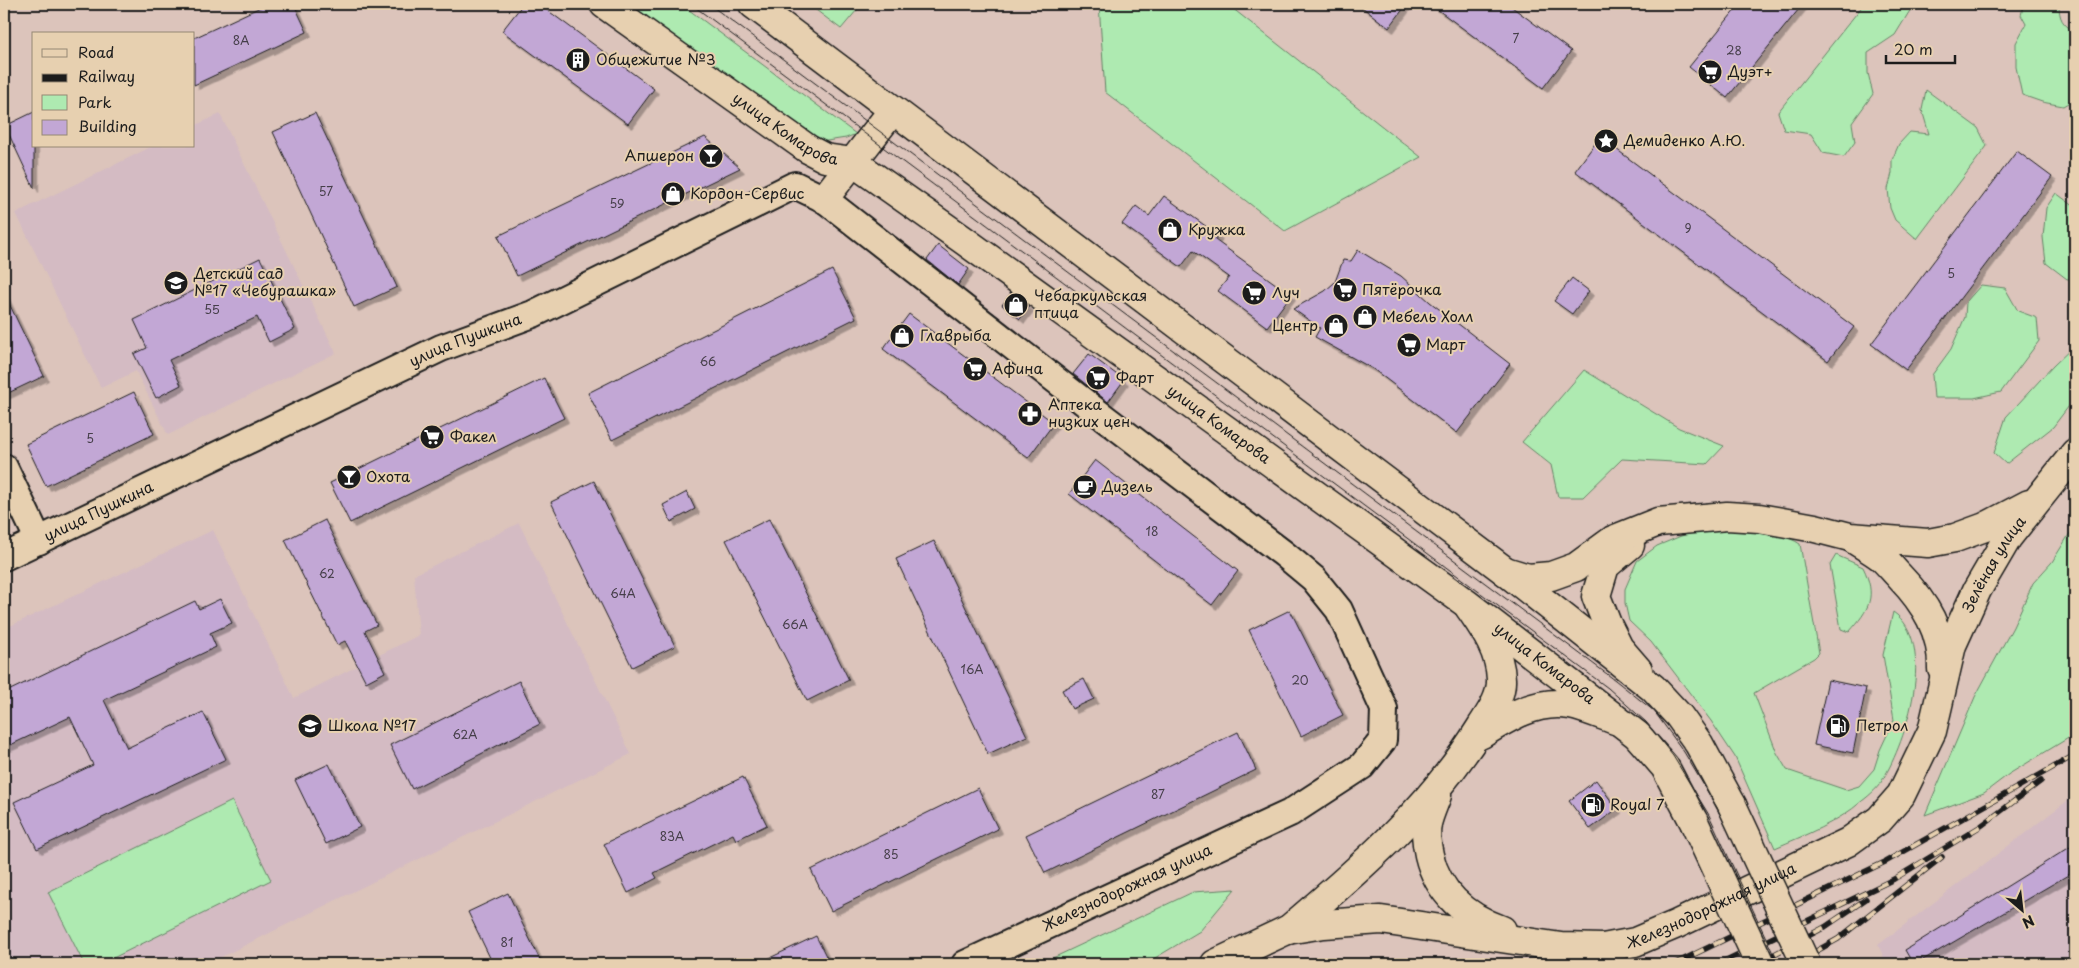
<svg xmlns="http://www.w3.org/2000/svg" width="2079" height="968" font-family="'Playpen Sans',sans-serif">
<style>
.built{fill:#d4bbc3}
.green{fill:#aeeab1;stroke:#658366}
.building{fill:#c2a7d5;stroke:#1c1c1c;filter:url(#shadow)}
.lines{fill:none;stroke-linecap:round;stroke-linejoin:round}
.street-casing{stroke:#1c1c1c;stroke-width:30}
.secondary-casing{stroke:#1c1c1c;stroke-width:31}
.primary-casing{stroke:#1c1c1c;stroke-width:31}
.street{stroke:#e7d0b0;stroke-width:26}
.secondary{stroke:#e7d0b0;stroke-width:28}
.primary{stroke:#e7d0b0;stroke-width:28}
.tram{stroke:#1c1c1c;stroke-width:1}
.rail-casing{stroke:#1c1c1c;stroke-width:5.5}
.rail{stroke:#e7d0b0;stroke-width:4;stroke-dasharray:11;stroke-linecap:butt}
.primary-bridge-casing{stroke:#1c1c1c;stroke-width:31;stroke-linecap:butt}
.primary-bridge{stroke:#e7d0b0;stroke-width:28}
.labels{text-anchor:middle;stroke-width:4;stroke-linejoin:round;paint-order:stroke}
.number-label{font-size:12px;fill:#463f4a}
.poi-label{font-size:15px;fill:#1c1c1c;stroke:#e7d0b0;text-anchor:start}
.street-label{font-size:15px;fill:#1c1c1c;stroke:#e7d0b0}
</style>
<defs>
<filter id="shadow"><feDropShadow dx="4.5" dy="4.5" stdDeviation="0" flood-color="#0004"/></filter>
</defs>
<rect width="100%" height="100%" fill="#dcc4bb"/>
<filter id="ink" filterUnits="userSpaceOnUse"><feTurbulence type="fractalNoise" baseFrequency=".02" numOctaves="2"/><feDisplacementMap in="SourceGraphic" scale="10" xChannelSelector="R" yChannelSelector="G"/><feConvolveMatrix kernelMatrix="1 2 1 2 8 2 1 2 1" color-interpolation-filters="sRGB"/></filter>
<g filter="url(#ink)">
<path class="built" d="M220 114 336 353 168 435 136 371 101 388 16 213 153 146H194V126Z
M519 523 631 754 207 964H4V629L213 530 294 698 419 635 414 575Z
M2075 795V964H1887L1878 945Z"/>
<path class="green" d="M620 4H681L856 134 846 138 814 143Z
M808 4H862L841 29Z
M1099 4H1227L1421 157 1285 231 1105 92Z
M1864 4H1914L1895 35 1868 53V73L1873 94 1852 123 1855 142 1844 157 1823 153 1811 134 1784 130 1778 112Z
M2024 4H2059C2059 18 2062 25 2075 31V99L2063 106 2042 102 2022 95 2016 67V43L2026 24 2021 15Z
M1926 90 1978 128 1987 146 1917 239 1895 220 1890 208 1888 189 1892 173V160L1899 144 1910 132 1929 134 1922 110Z
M2056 193 2075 207V278L2067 279 2046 263 2043 237 2046 208Z
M1981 285 2005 288 2018 311 2037 318 2039 341 2001 392 1974 398H1934L1932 375 1951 349 1965 317 1966 302Z
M2075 345V398L2053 427 2006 464 1994 453 2006 417 2053 366Z
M1584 370 1679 428 1724 446 1707 464 1622 459 1583 497H1558L1551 465 1522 442Z
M2075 525V734L2009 774 1984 793 1925 815 1975 697 2013 627 2033 583 2052 562Z
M1704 530C1729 530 1779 529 1800 544L1819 653 1814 658 1754 693 1777 753 1787 770 1846 790 1859 786 1874 769 1880 750 1894 720 1883 655 1893 612C1938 642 1906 742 1883 779 1879 787 1870 795 1862 801 1837 823 1805 835 1775 848L1735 757 1711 721 1651 642 1629 621 1625 603V589L1637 561 1657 546 1681 536Z
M1836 555 1863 567C1877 596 1870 609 1849 632L1841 629 1830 565Z
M232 801 271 880 101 964H84L48 892Z
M1235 889 1200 931 1145 964H1040L1193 892Z"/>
<path class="building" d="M267 4H294L307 32 194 85V38Z
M523 4H539L654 89 628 124 502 31Z
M1358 4H1407L1389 28Z
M1430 4H1508L1571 51 1543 88Z
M1740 4H1803L1727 98 1689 67Z
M34 112V188L5 126Z
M315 113 397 287 354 307 273 132Z
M705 137 740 168 517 276 498 236Z
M1600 137 1854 327 1828 361 1575 171Z
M2017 151 2052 177 1906 370 1871 344Z
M1164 196 1218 235 1215 240 1291 295 1267 327 1218 291 1229 277 1193 251 1181 267 1122 224 1136 206 1149 216Z
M938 245 969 269 958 285 927 260Z
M1358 250 1401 276 1430 302 1510 364 1457 433 1373 369 1315 337 1320 328 1293 309 1325 291 1335 282 1343 260 1351 261Z
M260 258 295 329 269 342 257 317 169 360 181 385 156 398 134 354 147 348 134 320Z
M832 270 856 318 612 440 588 393Z
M1572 278 1589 291 1572 314 1554 301Z
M4 293 44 376 4 395Z
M1011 293 1029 307 1020 319 1002 305Z
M909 314 1054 423 1028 458 883 349Z
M1089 354 1124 380 1108 402 1073 374Z
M544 378 564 418 350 523 330 483Z
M134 392 154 434 46 486 26 444Z
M1095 460 1238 571 1212 605 1069 494Z
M594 481 675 646 632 667 551 502Z
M687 492 695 509 671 522 663 505Z
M769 519 849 680 807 701 726 540Z
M325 520 377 625 365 631 385 672 366 682 345 641 337 645 285 540Z
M934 541 1027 736 988 754 896 559Z
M220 599 232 623 210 633 216 647 104 700 127 748 203 712 226 759 37 849 14 802 93 765 70 717 4 748V693L195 601 199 609Z
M1290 610 1343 715 1301 736 1249 630Z
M1084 679 1094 699 1072 709 1062 690Z
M1828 680 1866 688 1853 753 1814 745Z
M519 681 540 724 412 789 390 745Z
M1238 732 1256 770 1045 873 1026 835Z
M329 764 360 827 326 844 295 780Z
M743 777 767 825 736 840 733 834 654 873 657 878 628 893 604 844Z
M1596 780 1617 809 1590 829 1569 801Z
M978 788 998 829 831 911 811 870Z
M2075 844V871L1916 964H1913L1905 950Z
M508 893 522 923 542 964H493L468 912Z
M816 936 830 964H757Z"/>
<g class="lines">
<defs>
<g id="street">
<path d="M4 467 39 541"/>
<path id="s1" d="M4 557 441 348 533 314 795 185 824 199 1093 409 1284 554 1314 579 1339 610 1384 709 1383 740 1362 766 1290 813 965 964"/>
</g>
<g id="secondary">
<path d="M824 199 893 110"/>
<path d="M1852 538C1862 545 1872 550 1881 557 1888 563 1894 571 1900 577 1925 603 1943 632 1942 669"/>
<path d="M1630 545 1605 566 1596 596 1607 624 1619 648 1638 670"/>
<path d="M1505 571 1528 578 1551 576 1576 567 1613 540 1658 522 1727 516 1759 518 1815 528 1850 537 1928 543 1955 538 1985 527 2029 504"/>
<path d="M1480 735C1507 718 1537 699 1570 705 1585 708 1601 715 1615 720"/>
<path d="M1437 795C1434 804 1429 814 1427 824 1425 833 1427 846 1429 855 1438 893 1466 917 1502 930"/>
<path d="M1288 930C1360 869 1431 808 1481 727 1490 713 1502 697 1501 679 1500 651 1484 629 1469 607"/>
<path id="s2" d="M1215 964 1287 930 1324 924 1381 920 1561 947 1603 948 1635 942 1677 924 1848 842 1880 819 1901 795 1932 731 1952 645 1977 590 2008 537 2075 453"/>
</g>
<g id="primary">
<path id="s3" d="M604 4 808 149 825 158 853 162 962 239 1467 604 1637 735 1665 767 1694 822"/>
<path d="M753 4 1505 571 1653 688 1679 716 1699 744 1732 805"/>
</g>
</defs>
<use href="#street" class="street-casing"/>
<use href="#secondary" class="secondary-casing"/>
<use href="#primary" class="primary-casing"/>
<use href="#street" class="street"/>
<use href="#secondary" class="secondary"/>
<use href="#primary" class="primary"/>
<path class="tram" d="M691 4 1608 688 1646 722 1673 756 1709 815 1778 964
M709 4 1615 680 1654 711 1684 752 1719 811 1790 964"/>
<defs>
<path id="rail" d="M1674 964 1885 862 2075 755
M1718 964 1894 879 1981 826 2041 781
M1756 964 1825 927 1866 899
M1793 964 1838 939 1942 857"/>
</defs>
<use href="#rail" class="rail-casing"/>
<use href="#rail" class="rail"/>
<defs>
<path id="primary-bridge" d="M1732 805 1806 964
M1694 822 1760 964"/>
</defs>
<use href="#primary-bridge" class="primary-bridge-casing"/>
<use href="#primary-bridge" class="primary-bridge"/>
</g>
</g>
<defs>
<symbol id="building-disc" viewBox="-11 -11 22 22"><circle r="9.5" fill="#1c1c1c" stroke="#e7d0b0"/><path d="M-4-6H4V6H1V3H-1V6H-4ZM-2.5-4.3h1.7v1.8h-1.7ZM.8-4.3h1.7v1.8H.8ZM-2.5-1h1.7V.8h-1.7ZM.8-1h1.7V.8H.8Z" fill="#fff"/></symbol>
<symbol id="supermarket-disc" viewBox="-11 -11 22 22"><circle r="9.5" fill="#1c1c1c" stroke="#e7d0b0"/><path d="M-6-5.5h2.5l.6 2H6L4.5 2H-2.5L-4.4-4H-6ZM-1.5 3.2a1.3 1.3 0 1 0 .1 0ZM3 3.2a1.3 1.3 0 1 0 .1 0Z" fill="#fff"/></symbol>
<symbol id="sight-disc" viewBox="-11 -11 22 22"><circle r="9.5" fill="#1c1c1c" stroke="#e7d0b0"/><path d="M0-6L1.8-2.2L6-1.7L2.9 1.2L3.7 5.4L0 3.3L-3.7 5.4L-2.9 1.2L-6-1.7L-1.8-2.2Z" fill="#fff"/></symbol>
<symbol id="bar-disc" viewBox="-11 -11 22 22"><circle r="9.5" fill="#1c1c1c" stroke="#e7d0b0"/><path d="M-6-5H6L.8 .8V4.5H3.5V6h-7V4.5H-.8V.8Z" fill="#fff"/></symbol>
<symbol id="shop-disc" viewBox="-11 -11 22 22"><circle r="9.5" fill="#1c1c1c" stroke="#e7d0b0"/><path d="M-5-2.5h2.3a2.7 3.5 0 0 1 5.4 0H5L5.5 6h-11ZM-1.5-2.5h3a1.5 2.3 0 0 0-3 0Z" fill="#fff"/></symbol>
<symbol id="school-disc" viewBox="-11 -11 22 22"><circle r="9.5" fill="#1c1c1c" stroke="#e7d0b0"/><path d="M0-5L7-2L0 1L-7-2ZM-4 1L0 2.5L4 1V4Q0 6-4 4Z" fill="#fff"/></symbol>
<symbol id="pharmacy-disc" viewBox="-11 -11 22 22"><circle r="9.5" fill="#1c1c1c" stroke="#e7d0b0"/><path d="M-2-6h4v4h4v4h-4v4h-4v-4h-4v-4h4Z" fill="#fff"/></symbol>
<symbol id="cafe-disc" viewBox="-11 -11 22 22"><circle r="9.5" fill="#1c1c1c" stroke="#e7d0b0"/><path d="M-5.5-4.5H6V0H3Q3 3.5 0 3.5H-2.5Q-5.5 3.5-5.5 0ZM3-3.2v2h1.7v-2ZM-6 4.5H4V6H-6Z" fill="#fff"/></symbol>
<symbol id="fuel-disc" viewBox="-11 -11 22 22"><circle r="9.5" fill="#1c1c1c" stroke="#e7d0b0"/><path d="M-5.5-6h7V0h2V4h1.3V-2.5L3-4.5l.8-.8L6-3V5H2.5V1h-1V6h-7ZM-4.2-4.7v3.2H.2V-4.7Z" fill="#fff"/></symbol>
</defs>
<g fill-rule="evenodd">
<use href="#building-disc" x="564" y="46" width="28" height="28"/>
<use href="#supermarket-disc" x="1696" y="58" width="28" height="28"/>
<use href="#sight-disc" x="1592" y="127" width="28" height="28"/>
<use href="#bar-disc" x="697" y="142" width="28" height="28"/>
<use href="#shop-disc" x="659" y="180" width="28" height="28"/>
<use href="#shop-disc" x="1156" y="216" width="28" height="28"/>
<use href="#school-disc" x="162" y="269" width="28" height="28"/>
<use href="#supermarket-disc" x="1331" y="276" width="28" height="28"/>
<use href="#supermarket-disc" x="1240" y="279" width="28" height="28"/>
<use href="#shop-disc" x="1002" y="291" width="28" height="28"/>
<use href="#shop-disc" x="1351" y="303" width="28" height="28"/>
<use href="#shop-disc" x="1322" y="312" width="28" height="28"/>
<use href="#shop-disc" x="888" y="322" width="28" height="28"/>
<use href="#supermarket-disc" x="1395" y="331" width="28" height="28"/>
<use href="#supermarket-disc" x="961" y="355" width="28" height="28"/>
<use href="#supermarket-disc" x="1084" y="364" width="28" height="28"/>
<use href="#pharmacy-disc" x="1016" y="400" width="28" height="28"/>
<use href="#supermarket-disc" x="418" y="423" width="28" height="28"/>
<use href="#bar-disc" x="335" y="463" width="28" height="28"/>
<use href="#cafe-disc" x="1071" y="473" width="28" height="28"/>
<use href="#school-disc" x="296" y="712" width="28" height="28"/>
<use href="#fuel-disc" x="1824" y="712" width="28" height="28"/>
<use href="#fuel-disc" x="1579" y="791" width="28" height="28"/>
</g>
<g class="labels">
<g class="number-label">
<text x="1516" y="43">7</text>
<text x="241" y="45">8А</text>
<text x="1734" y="55">28</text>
<text x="326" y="196">57</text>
<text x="617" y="208">59</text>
<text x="1688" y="233">9</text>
<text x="1951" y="278">5</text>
<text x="212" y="314">55</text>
<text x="708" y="366">66</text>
<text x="90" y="443">5</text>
<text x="1152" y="536">18</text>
<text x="327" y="578">62</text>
<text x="623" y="598">64А</text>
<text x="795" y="629">66А</text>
<text x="972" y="674">16А</text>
<text x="1300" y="685">20</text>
<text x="465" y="739">62А</text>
<text x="1158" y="799">87</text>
<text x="672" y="841">83А</text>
<text x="891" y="859">85</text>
<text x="507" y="947">81</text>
</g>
<g class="poi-label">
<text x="596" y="65">Общежитие №3</text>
<text x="1728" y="77">Дуэт+</text>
<text x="1624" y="146">Демиденко А.Ю.</text>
<text x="694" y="161" text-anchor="end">Апшерон</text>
<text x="690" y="199">Кордон-Сервис</text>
<text x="1188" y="235">Кружка</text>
<text x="194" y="279">Детский сад<tspan x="194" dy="17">№17 «Чебурашка»</tspan></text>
<text x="1362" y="295">Пятёрочка</text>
<text x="1272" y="298">Луч</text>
<text x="1034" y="301">Чебаркульская<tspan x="1034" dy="17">птица</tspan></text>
<text x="1382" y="322">Мебель Холл</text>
<text x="1318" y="331" text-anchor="end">Центр</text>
<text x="920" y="341">Главрыба</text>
<text x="1426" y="350">Март</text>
<text x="992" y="374">Афина</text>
<text x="1116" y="383">Фарт</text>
<text x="1048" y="410">Аптека<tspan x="1048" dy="17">низких цен</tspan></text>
<text x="450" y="442">Факел</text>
<text x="366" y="482">Охота</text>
<text x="1102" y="492">Дизель</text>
<text x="328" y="731">Школа №17</text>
<text x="1856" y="731">Петрол</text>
<text x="1610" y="810">Royal 7</text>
</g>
<g class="street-label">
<text dy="5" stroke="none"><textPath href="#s3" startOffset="221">улица Комарова</textPath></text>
<text dy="5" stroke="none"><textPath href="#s1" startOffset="510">улица Пушкина</textPath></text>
<text dy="5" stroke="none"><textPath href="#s3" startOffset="748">улица Комарова</textPath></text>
<text dy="5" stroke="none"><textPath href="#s1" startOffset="105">улица Пушкина</textPath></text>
<text dy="5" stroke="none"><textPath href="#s2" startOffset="988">Зелёная улица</textPath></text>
<text dy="5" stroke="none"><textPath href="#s3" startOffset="1152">улица Комарова</textPath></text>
<text transform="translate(1127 888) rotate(-25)" y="5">Железнодорожная улица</text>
<text dy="5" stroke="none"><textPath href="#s2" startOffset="515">Железнодорожная улица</textPath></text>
</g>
</g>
<rect width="2079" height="968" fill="none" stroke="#e7d0b0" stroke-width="20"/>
<rect x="10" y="10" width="2059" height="948" fill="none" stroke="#1c1c1c" stroke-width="2" filter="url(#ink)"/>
<rect x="32" y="32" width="162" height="115" fill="#e7d0b0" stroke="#968875"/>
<rect x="42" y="49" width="25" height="8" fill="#e7d0b0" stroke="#968875"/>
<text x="78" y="58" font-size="15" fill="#1c1c1c">Road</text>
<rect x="42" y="74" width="25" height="8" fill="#1c1c1c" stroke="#968875"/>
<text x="78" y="82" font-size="15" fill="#1c1c1c">Railway</text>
<rect x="42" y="95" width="25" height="15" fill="#aeeab1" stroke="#968875"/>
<text x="78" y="108" font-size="15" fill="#1c1c1c">Park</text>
<rect x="42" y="120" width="25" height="15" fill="#c2a7d5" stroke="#968875"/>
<text x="78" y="132" font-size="15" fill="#1c1c1c">Building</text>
<g transform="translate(2022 910) rotate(152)" stroke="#e7d0b0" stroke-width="4" paint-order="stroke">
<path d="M0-4L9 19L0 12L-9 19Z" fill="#1c1c1c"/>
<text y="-8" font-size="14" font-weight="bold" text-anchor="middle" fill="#1c1c1c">N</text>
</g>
<path d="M1886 55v8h69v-8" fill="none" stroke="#1c1c1c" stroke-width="2.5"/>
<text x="1894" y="55" font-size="15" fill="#1c1c1c" stroke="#e7d0b0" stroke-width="4" paint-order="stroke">20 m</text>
</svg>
